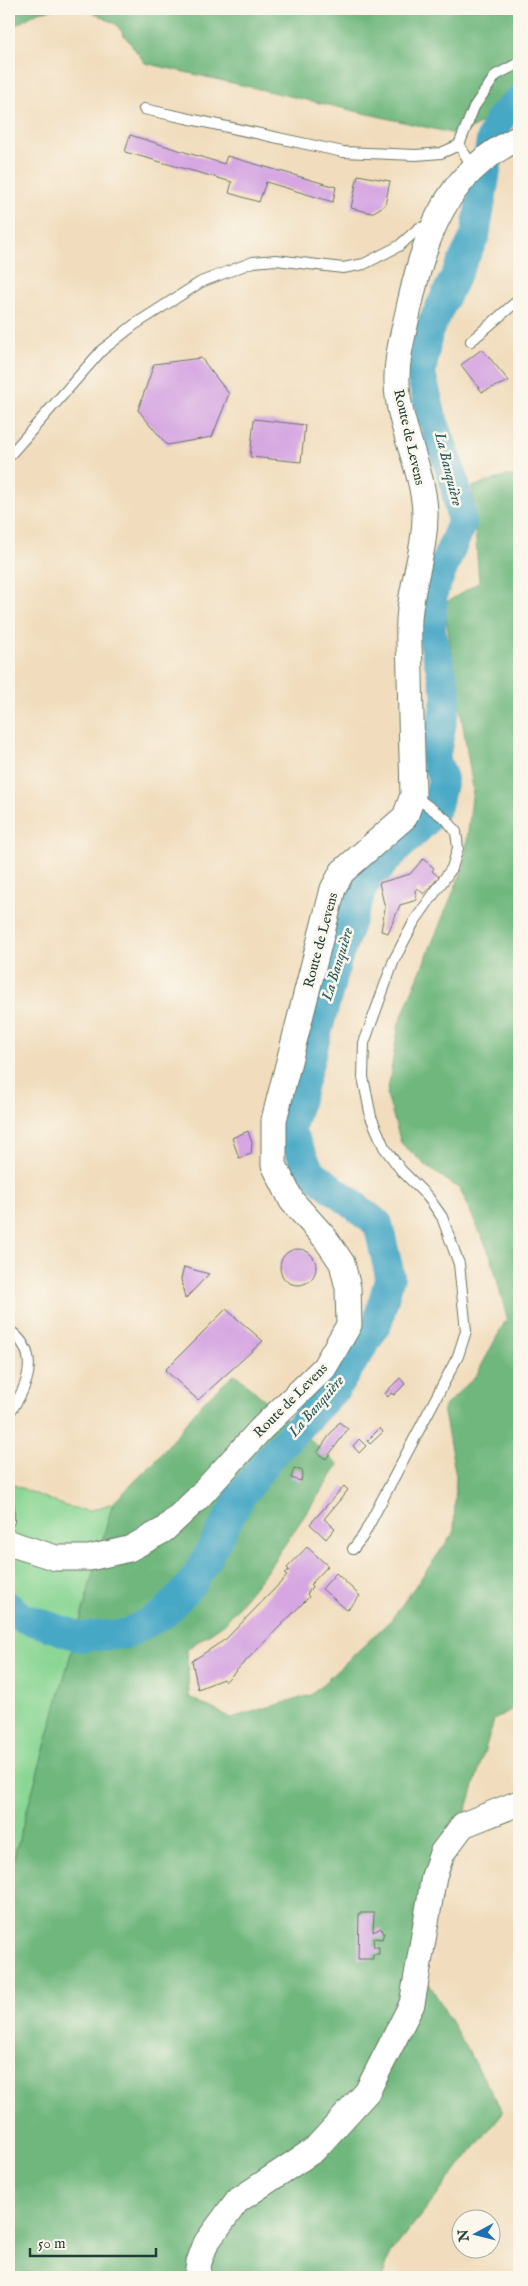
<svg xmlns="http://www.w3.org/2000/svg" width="528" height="2286" font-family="'IM FELL English',serif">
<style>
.green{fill:#8ad694;stroke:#548a64}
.forest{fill:#6fb77e;stroke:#477a59}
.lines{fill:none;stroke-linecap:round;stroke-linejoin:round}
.river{stroke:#46a8c6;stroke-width:30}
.building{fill:#d5a6e2}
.service-casing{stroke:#687564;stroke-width:12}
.tertiary-casing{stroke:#687564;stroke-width:27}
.service{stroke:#fff;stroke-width:10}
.tertiary{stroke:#fff;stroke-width:25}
.labels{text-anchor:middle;stroke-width:5;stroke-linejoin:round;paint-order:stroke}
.street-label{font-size:14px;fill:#1f3d34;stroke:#fbf7ec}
.water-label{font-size:15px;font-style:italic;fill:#2b5d60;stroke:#fbf7ec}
</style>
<rect width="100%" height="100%" fill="#fbf7ec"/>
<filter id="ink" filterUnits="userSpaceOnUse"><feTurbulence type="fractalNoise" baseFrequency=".02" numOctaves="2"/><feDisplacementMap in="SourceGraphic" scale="10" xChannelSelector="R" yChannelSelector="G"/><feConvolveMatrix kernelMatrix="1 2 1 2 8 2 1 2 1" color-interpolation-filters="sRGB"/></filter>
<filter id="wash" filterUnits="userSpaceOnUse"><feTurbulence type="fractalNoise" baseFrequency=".0096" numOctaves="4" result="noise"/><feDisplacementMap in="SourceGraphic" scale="20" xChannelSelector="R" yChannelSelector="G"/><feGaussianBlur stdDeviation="1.12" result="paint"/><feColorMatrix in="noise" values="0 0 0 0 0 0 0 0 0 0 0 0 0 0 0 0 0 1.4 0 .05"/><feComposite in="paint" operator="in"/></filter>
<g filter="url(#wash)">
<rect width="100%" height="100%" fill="#f1ddbd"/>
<path class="green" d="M9 1483 65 1506 88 1511 113 1503 9 1875Z"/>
<path class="forest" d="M9 9H54L38 12 9 29Z
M85 9H519V102L460 135 145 63 116 24Z
M507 476 519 477V1705L494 1720 419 1966 503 2112 390 2254 383 2277H9V1875L113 1503 157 1459 203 1402 235 1374 339 1465 266 1572 225 1623 187 1649 189 1697 231 1718 311 1695 391 1620 454 1532 456 1476 443 1408 476 1376 507 1318 491 1257 460 1189 429 1168 401 1143 387 1095 399 1023 464 866 473 789 444 604 479 582 472 487Z"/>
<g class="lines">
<path class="river" d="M9 1607 21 1617 81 1637 126 1634 164 1614 194 1581 241 1496 270 1457 336 1388 377 1324 390 1276 378 1224 310 1171 290 1131 337 960 363 887 386 860 424 823 437 806 443 779 435 758 447 695 431 630 433 592 462 523 454 480 432 417 421 374 428 332 475 236 492 135 501 117 519 100"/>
</g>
<g id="blocks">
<path class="building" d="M130 135 224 164 227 156 336 187 333 202 266 182 259 202 229 193 232 182 125 152Z
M358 175 390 181 385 205 372 213 351 208Z
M514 276H519V290H517Z
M482 349 509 381 482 392 461 365Z
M201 358 229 394 212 437 167 445 138 410 154 364Z
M254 419 305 425 301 462 250 457Z
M423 859 434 868 432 871 439 877 424 894 417 888 415 891 417 900 400 905 388 933 381 931 385 908 379 883 410 874Z
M248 1131 252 1143 251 1154 239 1158 232 1138Z
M280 1267a18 18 0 1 1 36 0a18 18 0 1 1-36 0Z
M184 1267 209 1274 185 1299 181 1279Z
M226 1309 263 1341 198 1400 165 1370Z
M400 1378 405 1384 394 1395 391 1393 388 1397 385 1394 388 1390Z
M339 1422 348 1429 326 1459 317 1453Z
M380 1428 383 1432 370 1444 367 1441Z
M359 1439 366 1446 359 1453 353 1446Z
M294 1468 303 1471 301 1481 291 1478Z
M344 1486 348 1490 324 1519 335 1528 326 1539 310 1524Z
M307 1547 328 1566 310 1585 312 1587 307 1594 309 1597 225 1682 223 1679 198 1689 192 1661 226 1639 287 1576 284 1574 289 1570 287 1568Z
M336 1573 360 1596 347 1610 322 1589Z
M359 1913H374L373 1932 381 1928 384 1933 382 1939 373 1938 374 1947H379V1954H373V1959H358Z"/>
</g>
</g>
<g filter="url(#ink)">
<use href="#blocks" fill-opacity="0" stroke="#687564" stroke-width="1"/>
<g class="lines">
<defs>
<path id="service" d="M144 109 343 152 416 155 441 153 459 145 474 107 496 75 519 63
M459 145 473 167
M471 341 515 303 519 304
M9 456 102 350 134 325 201 282 253 262 276 260 343 268 364 264 399 246 419 228 432 227
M9 1330C42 1353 28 1387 9 1413
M9 1506V1521
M353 1549 363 1536 458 1356 466 1331 459 1264 442 1217 428 1197 401 1170 384 1147 371 1117 363 1077 364 1043 394 960 414 922 452 868 458 848 456 832 447 820 413 795"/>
<path id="tertiary" d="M9 1543 56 1558H89L129 1549 164 1530 197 1499 261 1429 324 1368 349 1325 348 1288 342 1263 325 1238 292 1201 274 1165V1120L333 889 342 872 405 817 413 795C412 755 411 716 410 677 410 658 408 639 409 620 411 584 426 549 425 512 423 467 398 427 397 383 396 359 403 335 408 312 424 238 445 172 519 138
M197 2277 199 2262 206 2243 237 2201 314 2150 367 2092 412 2004 434 1876 442 1853 463 1825 519 1803"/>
</defs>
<use href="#service" class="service-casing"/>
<use href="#tertiary" class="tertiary-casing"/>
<use href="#service" class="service"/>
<use href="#tertiary" class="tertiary"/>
</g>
</g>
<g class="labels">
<g class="street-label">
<text transform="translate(410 437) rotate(77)" y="5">Route de Levens</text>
<text transform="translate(320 940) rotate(-75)" y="5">Route de Levens</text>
<text transform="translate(290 1400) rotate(-45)" y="5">Route de Levens</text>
</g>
<g class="water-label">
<text transform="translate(449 469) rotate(76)" y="5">La Banquière</text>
<text transform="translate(337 964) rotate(-73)" y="5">La Banquière</text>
<text transform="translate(316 1406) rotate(-49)" y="5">La Banquière</text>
</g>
</g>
<rect width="528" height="2286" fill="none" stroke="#fbf7ec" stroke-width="30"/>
<g transform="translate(476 2234) rotate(263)"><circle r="24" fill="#fbf7ec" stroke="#a3ada2"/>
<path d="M0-4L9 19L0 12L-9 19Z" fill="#1f6fb2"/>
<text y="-8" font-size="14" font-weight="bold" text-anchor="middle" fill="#1f3d34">N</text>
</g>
<path d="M30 2248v8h126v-8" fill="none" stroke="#1f3d34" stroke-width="2.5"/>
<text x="38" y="2248" font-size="15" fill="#1f3d34" stroke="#fbf7ec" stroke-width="4" paint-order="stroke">50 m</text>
</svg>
